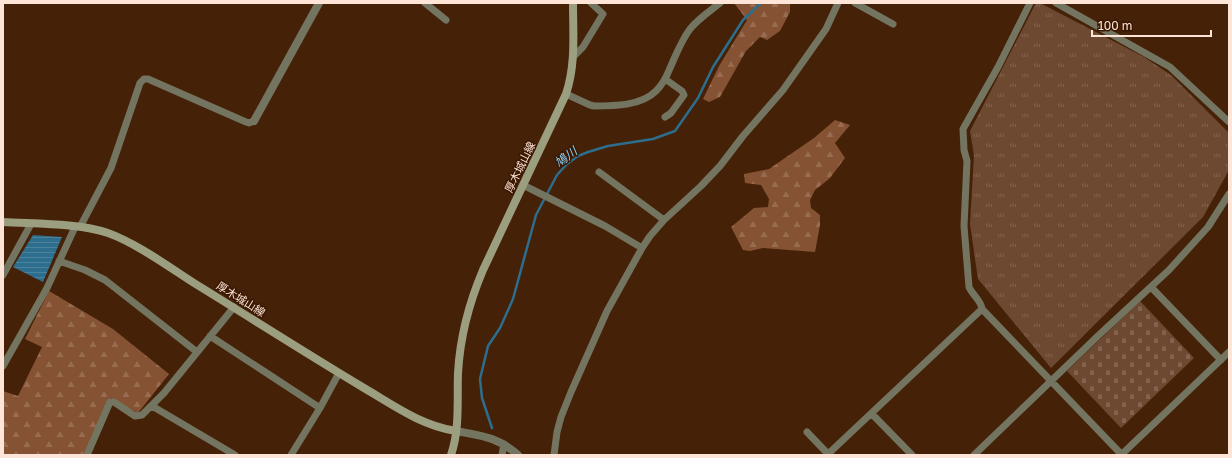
<svg xmlns="http://www.w3.org/2000/svg" width="1232" height="458" font-family="'Golos Text','Noto Sans JP',sans-serif">
<style>
.grass{fill:url(#grass-tufts)}
.forest{fill:url(#forest-firs)}
.cemetery{fill:url(#cemetery-stones)}
.water{fill:url(#water-rules)}
.lines{fill:none;stroke-linecap:round;stroke-linejoin:round}
.stream{stroke:#2d6d8d;stroke-width:2.5}
.minor{stroke:#737561;stroke-width:7}
.tertiary{stroke:#737561;stroke-width:8}
.secondary{stroke:#9b9e7f;stroke-width:8}
.labels{text-anchor:middle;stroke-width:3;stroke-linejoin:round;paint-order:stroke}
.street-label{font-size:11px;fill:#fee5d7;stroke:#3a1700}
.water-label{font-size:12px;font-style:italic;fill:#89d0f6;stroke:#3a1700}
</style>
<defs>
<pattern id="grass-tufts" width="24" height="20" patternUnits="userSpaceOnUse"><rect width="24" height="20" fill="#6e4931"/><path d="M3 7l-1-3M5 7V3M7 7l1-3M15 17l-1-3M17 17v-4M19 17l1-3" fill="none" stroke="#84634e"/></pattern>
<pattern id="forest-firs" width="22" height="20" patternUnits="userSpaceOnUse"><rect width="22" height="20" fill="#855333"/><path d="M5 1l3.5 6h-7zM16 11l3.5 6h-7z" fill="#976c50"/></pattern>
<pattern id="cemetery-stones" width="16" height="16" patternUnits="userSpaceOnUse"><rect width="16" height="16" fill="#6e4931"/><path d="M2 7V4a2 2 0 0 1 4 0v3zM10 15v-3a2 2 0 0 1 4 0v3z" fill="#84634e"/></pattern>
<pattern id="water-rules" width="6" height="5" patternUnits="userSpaceOnUse"><rect width="6" height="5" fill="#2d6d8d"/><path d="M0 2.5h6" fill="none" stroke="#4c829c"/></pattern>
</defs>
<rect width="100%" height="100%" fill="#452107"/>
<path class="grass" d="M1036 3H1040L1144 57 1171 75 1229 133V170L1203 217 1051 368 978 279 970 224 974 155 970 131Z"/>
<path class="forest" d="M734 3H790V12L780 31 767 40 760 37 746 51 720 97 709 102 703 99 719 66 747 20Z
M835 120 850 125 835 143 845 158 830 178 815 190 810 200 811 208 820 215V225L815 252 763 248 750 251 743 250 731 227 754 208 768 207 769 199 761 185 745 183 744 174 769 169 814 138Z
M49 291 113 329 169 374 138 413 111 398 107 403 84 455H3V391L18 396 42 347 25 339Z"/>
<path class="cemetery" d="M1140 301 1194 358 1121 428 1067 371Z"/>
<path class="water" d="M33 235 62 237 43 282 13 267Z"/>
<g class="lines">
<path class="stream" d="M492 428 482 398 480 379 488 346 500 328 513 299 536 215 557 175 567 164 578 156 588 152 608 146 653 139 675 131 698 98 713 67 736 31 743 20 761 3"/>
<path class="minor" d="M425 3 446 20
M855 3 893 24
M1056 3 1170 67 1229 122
M573 57 583 47 603 14 591 3
M665 79 682 91 684 95 671 113 665 117
M566 94 590 105 594 106C614 106 641 106 656 91 662 85 667 76 670 68 676 55 681 41 690 29 698 19 710 11 720 3
M599 172 664 220
M523 185 605 226 642 248
M80 227 111 168 140 83 144 79H148L246 122 249 123 254 121
M59 261 85 270 105 280 197 352
M3 275 31 224
M1151 287 1221 360
M982 309 1122 455
M210 336 320 408
M3 366 47 288 75 227
M152 406 235 455
M872 414 912 455
M807 432 828 454
M87 455 110 402H114L135 416 142 415 164 393 234 307
M291 455 320 408 339 373
M502 455 504 444
M554 455 557 432 561 417 571 392 607 311 642 248 650 236 664 220 701 186 720 166 743 136 783 90 826 29 838 3
M827 455 982 309C981 300 973 296 969 287L964 226 967 161 964 150 963 129 998 67 1030 3
M974 455 1101 333 1169 270 1208 227 1229 194
M1121 455 1229 352"/>
<path class="tertiary" d="M254 121 319 3
M456 431C482 436 498 437 518 455"/>
<path class="secondary" d="M3 222C35 224 78 223 108 233 136 243 169 267 194 283 251 318 307 354 364 388 395 406 420 425 456 431
M451 455C460 429 457 400 458 373 460 337 469 303 483 270L566 94C576 64 573 33 573 3"/>
</g>
<g class="labels">
<g class="street-label">
<text transform="translate(520 167) rotate(-64)" y="4">厚木城山線</text>
<text transform="translate(241 299) rotate(32)" y="4">厚木城山線</text>
</g>
<g class="water-label">
<text transform="translate(566 157) rotate(-37)" y="4">鳩川</text>
</g>
</g>
<rect width="1232" height="458" fill="none" stroke="#fee5d7" stroke-width="8"/>
<path d="M1092 30v6h119v-6" fill="none" stroke="#fee5d7" stroke-width="2"/>
<text x="1098" y="30" font-size="12" fill="#fee5d7" stroke="#3a1700" stroke-width="3" paint-order="stroke">100 m</text>
</svg>
